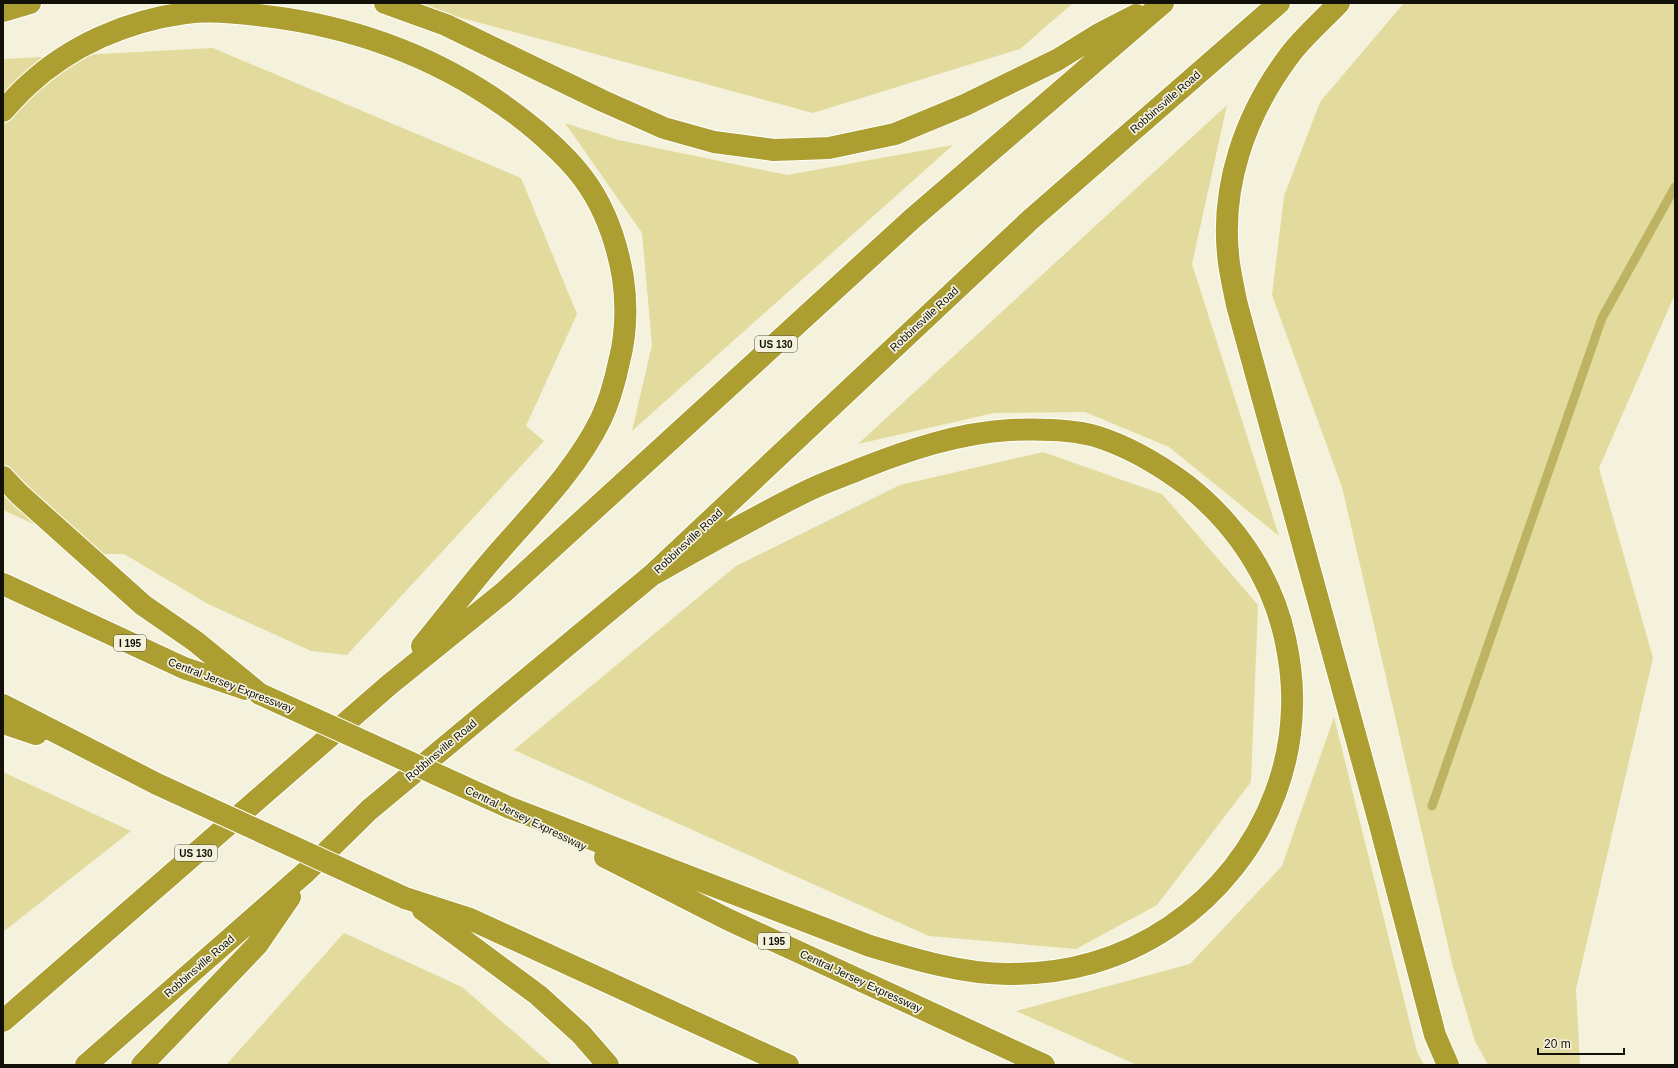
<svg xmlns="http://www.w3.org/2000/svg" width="1678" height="1068" font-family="Helvetica,sans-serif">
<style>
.green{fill:#e3db9d}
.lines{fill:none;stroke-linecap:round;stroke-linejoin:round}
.stream{stroke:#beb362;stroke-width:9}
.highway-casing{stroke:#fff;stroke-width:24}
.highway{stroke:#ac9e30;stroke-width:22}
.highway-bridge-casing{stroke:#fff;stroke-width:24;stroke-linecap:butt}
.highway-bridge{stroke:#ac9e30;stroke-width:22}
.labels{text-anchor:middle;stroke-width:3.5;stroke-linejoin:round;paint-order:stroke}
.shield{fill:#f4f2dc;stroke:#555448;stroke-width:1}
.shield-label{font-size:10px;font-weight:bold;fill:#111009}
.street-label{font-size:11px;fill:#111009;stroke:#f4f2dc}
</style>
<rect width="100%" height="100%" fill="#f4f2dc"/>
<path class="green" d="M407 3H1073L1020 49 813 113Z
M1404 3H1675V294L1599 468 1653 658 1576 989 1580 1065H1488L1475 1041 1453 967 1342 487 1272 295 1284 196 1320 102Z
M213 48 521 178 577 314 526 426 544 441 347 655 311 651 208 604 124 554H100L3 510V59Z
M1227 105 1192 264 1279 536 1169 447 1085 412 994 413 858 444Z
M565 123 618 140 787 175 953 145 632 431 652 345 642 233Z
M1043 452 1162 494 1258 605 1251 782 1157 905 1076 949 929 936 514 750 736 566 900 485Z
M1334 717 1417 1052 1424 1065H1137L1016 1011 1190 964 1282 866Z
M3 772 131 831 3 932Z
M344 933 462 987 552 1065H226Z"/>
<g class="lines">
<path class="stream" d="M1432 806 1602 318 1675 187"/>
<defs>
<path id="highway" d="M385 3 446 25 603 101 664 128 714 142 774 150 829 148 895 134 965 105 1057 60 1099 34 1136 15
M1339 3C1323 20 1303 37 1289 56 1245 115 1219 188 1229 263 1231 277 1234 291 1237 305L1380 825 1435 1035 1448 1065
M3 11 30 3
M3 111C11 102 19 93 28 85 71 45 127 21 185 13 217 9 249 14 281 18 375 32 463 69 537 131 553 145 570 160 583 178 605 207 617 243 623 278 627 306 626 335 619 362 615 381 609 402 601 419 574 474 529 516 490 562 467 589 445 618 422 646
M3 477 19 494 143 605 195 641 260 694
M3 584 184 668 246 689
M3 705 157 784
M3 723 36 734
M508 807 870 946C913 959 963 974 1008 974 1036 974 1065 971 1092 963 1205 931 1289 826 1292 708 1293 684 1290 661 1285 638 1272 578 1236 524 1188 486 1160 465 1128 446 1095 436 1069 429 1036 429 1010 430 958 433 908 450 860 469 841 477 820 484 801 494 751 519 702 547 652 575
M605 857 727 919 1044 1065
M405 898 470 919 788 1065
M423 910 538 995 581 1034 608 1065
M3 1021 389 685 504 592 912 219 1163 3
M86 1065 307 871 369 810 652 575 1030 220 1279 3
M142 1065 257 945 290 897"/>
</defs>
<use href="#highway" class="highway-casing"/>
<use href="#highway" class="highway"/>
<defs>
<path id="highway-bridge" d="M260 694 508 807
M157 784 405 898"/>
</defs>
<use href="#highway-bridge" class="highway-bridge-casing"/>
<use href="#highway-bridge" class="highway-bridge"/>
</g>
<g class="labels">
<g class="shield">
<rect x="755" y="336" width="42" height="16" rx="3"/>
<rect x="114" y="635" width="32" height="16" rx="3"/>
<rect x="175" y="845" width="42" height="16" rx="3"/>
<rect x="758" y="933" width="32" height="16" rx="3"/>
</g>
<g class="shield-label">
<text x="776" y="348">US 130</text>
<text x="130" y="647">I 195</text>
<text x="196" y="857">US 130</text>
<text x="774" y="945">I 195</text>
</g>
<g class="street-label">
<text transform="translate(1165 102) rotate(-41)" y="4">Robbinsville Road</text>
<text transform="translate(924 319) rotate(-43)" y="4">Robbinsville Road</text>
<text transform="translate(688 541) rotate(-43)" y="4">Robbinsville Road</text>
<text transform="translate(231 685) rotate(21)" y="4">Central Jersey Expressway</text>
<text transform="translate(441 750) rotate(-40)" y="4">Robbinsville Road</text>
<text transform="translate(526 818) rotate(26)" y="4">Central Jersey Expressway</text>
<text transform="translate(199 966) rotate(-41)" y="4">Robbinsville Road</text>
<text transform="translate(861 981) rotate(25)" y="4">Central Jersey Expressway</text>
</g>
</g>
<rect width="1678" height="1068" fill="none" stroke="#111009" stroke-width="8"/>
<path d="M1538 1048v6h86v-6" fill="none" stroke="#111009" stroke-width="2"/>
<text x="1544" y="1048" font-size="12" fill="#111009" stroke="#f4f2dc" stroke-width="3" paint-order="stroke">20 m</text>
</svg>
